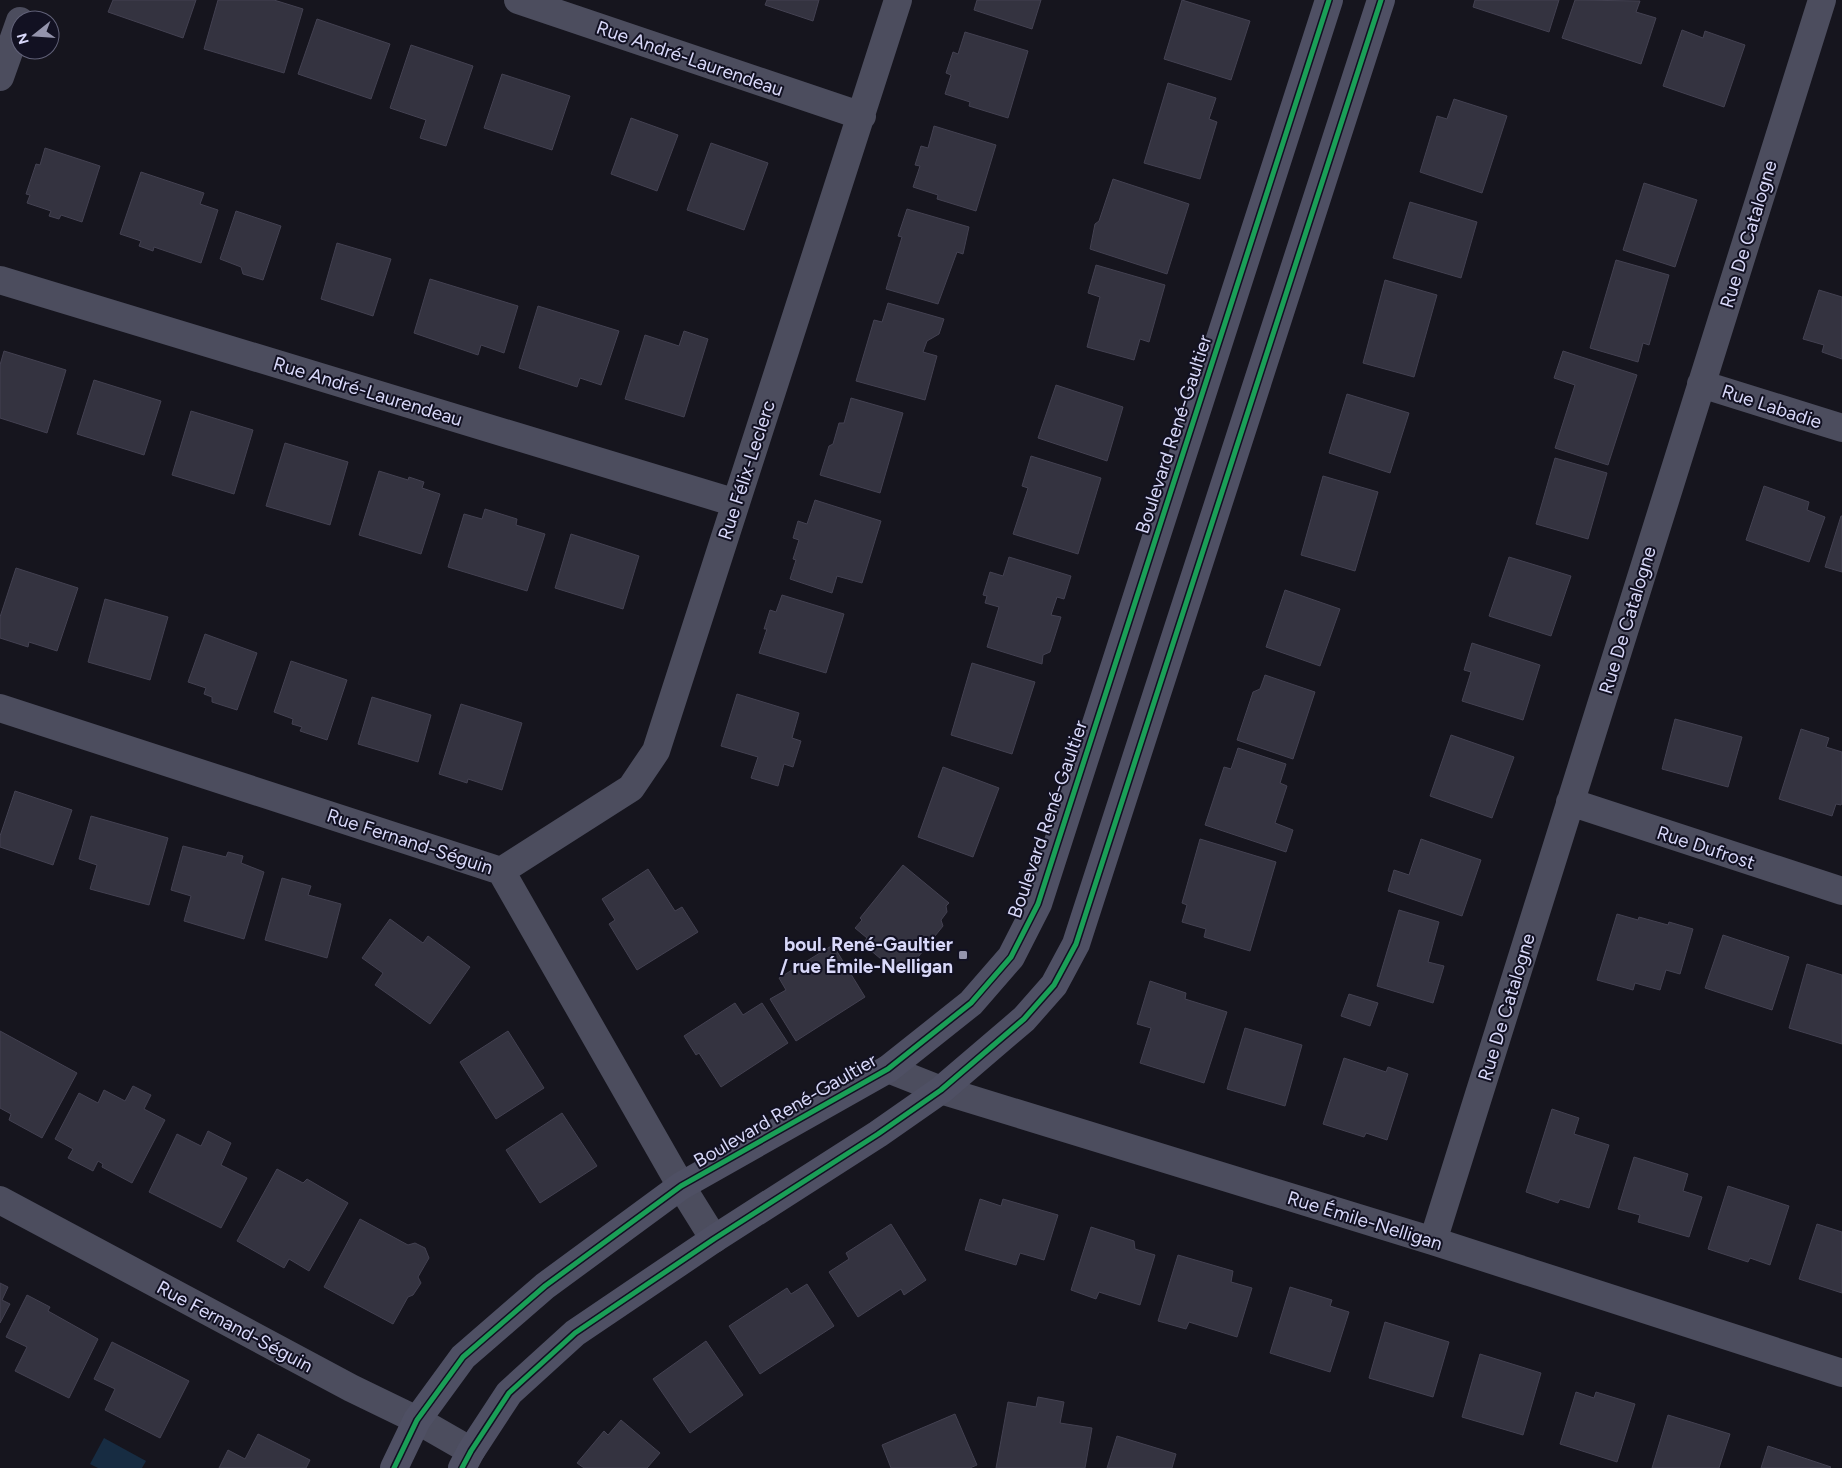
<svg xmlns="http://www.w3.org/2000/svg" width="1842" height="1468" font-family="Figtree,sans-serif">
<style>
.water{fill:#172c42}
.building{fill:#343340;stroke:#434151}
.lines{fill:none;stroke-linecap:round;stroke-linejoin:round}
.street{stroke:#4c4d5e;stroke-width:28}
.secondary{stroke:#4f5064;stroke-width:28}
.cycleway-casing{stroke:#121122;stroke-width:8}
.cycleway{stroke:#1a9f57;stroke-width:5}
.poi-dot{fill:#9494ac;stroke:#121122;stroke-width:2}
.labels{text-anchor:middle;stroke-width:4;stroke-linejoin:round;paint-order:stroke}
.street-label{font-size:19px;fill:#d8d8f9;stroke:#121122}
.poi-label{font-size:19px;font-weight:bold;fill:#d8d8f9;stroke:#121122;text-anchor:end}
</style>
<rect width="100%" height="100%" fill="#16151e"/>
<path class="water" d="M104 1438 146 1461 142 1468H98L90 1464Z"/>
<path class="building" d="M113 0H196L183 38 108 12Z
M218 0H274L303 9 284 73 204 49Z
M767 0H819L813 21 765 5Z
M977 0H1041L1032 29 974 10Z
M1182 0 1250 21 1231 80 1164 59Z
M1475 0H1559L1549 32 1473 7Z
M1575 0 1640 1 1636 12 1656 18 1641 64 1562 38Z
M317 19 390 44 371 99 298 74Z
M1682 30 1703 38 1705 31 1745 45 1724 107 1663 86Z
M965 32 1028 51 1008 118 969 106 970 102 945 94 951 75 946 73 953 52 958 54Z
M411 45 473 66 446 146 420 138 426 120 390 108Z
M502 74 570 96 552 150 484 128Z
M1168 83 1216 98 1209 119 1217 122 1200 179 1144 163Z
M1454 99 1507 116 1482 193 1420 172 1437 116 1447 119Z
M631 118 678 135 657 191 611 174Z
M934 126 996 145 976 211 937 199 938 195 913 187 920 166 915 165 921 146 928 148Z
M711 143 768 163 744 230 687 210Z
M45 148 100 166 82 222 61 215 59 219 49 216 51 211 27 203 30 195 26 194 36 164 40 165Z
M141 172 204 193 200 204 218 210 201 263 154 247 153 251 139 246 141 241 120 234Z
M1113 179 1189 204 1167 274 1090 249 1095 224 1099 221Z
M1644 183 1697 200 1675 267 1623 250Z
M1410 202 1477 222 1461 278 1393 258Z
M907 209 969 227 963 254 957 252 938 304 886 289 902 237 898 236Z
M236 211 281 226 263 280 243 274 241 267 220 259Z
M337 243 391 259 373 316 321 299Z
M1616 260 1669 275 1649 345 1643 343 1638 362 1590 348Z
M1096 265 1165 285 1149 342 1140 339 1134 360 1087 347 1100 297 1088 293Z
M430 279 518 306 504 353 481 345 478 355 414 333Z
M1385 280 1437 295 1414 377 1363 363Z
M1819 290 1842 297V359L1822 352 1824 345 1803 339Z
M888 303 944 319 939 334 927 341 923 352 937 356 925 400 856 381 874 320 882 322Z
M538 306 619 331 601 385 580 378 577 387 519 368Z
M684 331 708 339 684 417 625 399 645 335 679 346Z
M4 351 66 370 47 433 0 418V365Z
M1563 351 1637 375 1608 465 1555 448 1575 385 1554 378Z
M94 380 161 401 144 455 77 434Z
M1056 385 1123 407 1107 461 1038 438Z
M1347 394 1409 413 1390 473 1329 453Z
M851 398 903 413 880 493 820 475 829 446 833 444 839 423H844Z
M191 411 253 430 234 494 172 475Z
M285 443 348 462 330 525 266 506Z
M1031 456 1101 478 1078 554 1013 534 1028 488 1022 486Z
M1555 458 1607 473 1588 539 1536 524Z
M379 471 408 480 409 477 424 482 422 488 440 494 421 554 359 535Z
M1323 476 1378 492 1355 571 1301 555Z
M1764 486 1809 502 1807 510 1825 517 1809 562 1746 540Z
M815 500 881 521 862 583 837 576 832 593 790 579 796 560 793 559 799 540 793 538 798 521 807 524Z
M485 509 517 519 516 525 545 534 527 591 448 567 464 514 482 519Z
M1841 516H1842V572L1825 567Z
M571 534 639 556 623 609 555 588Z
M1009 557 1071 576 1064 599 1057 597 1051 615 1061 617 1050 652 1043 655 1042 664 987 647 999 607 985 603 987 596 983 595 990 572 1003 576Z
M1509 557 1571 576 1551 636 1489 616Z
M16 568 78 588 57 651 29 642 28 647 0 638V617Z
M1285 590 1340 609 1320 666 1266 647Z
M782 595 844 614 826 673 759 653 767 629H764L770 610 776 612Z
M105 599 168 617 150 680 88 662Z
M205 634 257 653 237 710 212 702V697L204 694 206 688 188 682Z
M1472 643 1540 665 1523 720 1462 701 1471 672 1464 670Z
M291 661 347 680 327 740 300 731 302 727 292 724 293 719 274 712Z
M972 663 1035 682 1012 754 951 735Z
M1265 675 1315 692 1293 759 1237 740 1253 692 1260 689Z
M737 694 799 713 792 738 801 741 793 767 784 764 778 786 751 778 758 757 721 746Z
M372 697 431 715 418 762 358 744Z
M461 704 522 723 502 790 468 779 467 783 439 774Z
M1675 719 1742 737 1728 787 1662 769Z
M1801 729 1829 738 1826 747 1842 752V803L1841 805 1836 804 1832 816 1779 799Z
M1451 735 1514 757 1492 818 1430 796Z
M1238 748 1286 764 1280 783 1287 786 1275 823 1293 830 1286 852 1205 825 1224 767 1231 769Z
M943 767 999 788 973 857 918 837Z
M15 791 72 810 53 865 0 847V836Z
M91 816 168 838 149 905 90 889 97 865 79 859Z
M1200 839 1276 862 1250 951 1204 937 1206 929 1182 922 1187 905 1182 903Z
M1421 839 1481 860 1462 916 1388 891 1394 870 1409 875Z
M183 846 226 857 228 852 243 856 241 863 264 872 244 939 184 921 191 896 171 890Z
M903 865 949 903 946 906 947 912 941 920 943 926 915 961 912 959 899 974 863 944 867 938 855 928 862 920 860 918Z
M648 869 675 911 682 907 698 932 637 970 609 924 615 920 602 899Z
M282 878 311 886 308 895 341 904 327 958 265 940Z
M1399 910 1439 922 1428 962 1444 966 1433 1003 1377 986Z
M1617 914 1638 920 1639 917 1668 925 1669 922 1693 929 1680 974 1666 970 1660 990 1635 983 1633 990 1597 980Z
M390 919 423 943 428 936 470 967 430 1024 375 985 383 973 362 958Z
M1723 935 1789 957 1772 1010 1705 988Z
M833 945 865 997 796 1041 770 999 786 990 779 978Z
M1807 964 1842 975V1044L1789 1028Z
M1150 981 1186 993 1185 999 1227 1012 1204 1083 1140 1063 1151 1028 1137 1024Z
M1349 994 1378 1003 1370 1026 1341 1016Z
M735 1003 743 1015 762 1003 788 1043 721 1087 699 1053 696 1055 684 1036Z
M1245 1028 1302 1045 1285 1106 1227 1089Z
M0 1031 77 1073 42 1138 9 1120 11 1114 0 1108Z
M508 1031 544 1088 496 1119 460 1062Z
M1344 1058 1386 1072 1388 1067 1408 1074 1387 1140 1366 1133 1364 1137 1323 1124Z
M133 1086 151 1095 144 1109 165 1120 132 1183 102 1167 103 1164 98 1161 93 1171 68 1158 73 1149 55 1139 79 1093 98 1103 104 1090 125 1101Z
M1552 1109 1579 1118 1574 1134 1609 1145 1589 1208 1560 1199 1558 1203 1526 1192Z
M562 1113 597 1166 540 1203 506 1150Z
M208 1131 231 1143 221 1165 247 1178 221 1228 149 1192 177 1134 201 1146Z
M1634 1157 1688 1174 1683 1191 1702 1197 1689 1237 1638 1222 1640 1215 1618 1209Z
M277 1169 303 1183 307 1179 348 1203 309 1271 289 1259 284 1268 237 1241Z
M1728 1186 1789 1206 1770 1265 1750 1258 1748 1262 1708 1249Z
M980 1199 1001 1206 1003 1199 1058 1215 1044 1260 1020 1253 1016 1265 965 1250Z
M360 1219 408 1245 415 1243 425 1248 429 1258 418 1277 421 1283 413 1295 408 1297 393 1324 324 1287Z
M891 1224 926 1280 904 1295 901 1289 858 1317 829 1272 849 1259 846 1253Z
M1817 1224 1842 1232V1293L1799 1279Z
M1091 1227 1134 1241 1135 1249 1155 1255 1140 1305 1099 1292 1096 1299 1071 1290Z
M1178 1255 1233 1271 1231 1282 1252 1288 1237 1337 1189 1322 1186 1329 1158 1321Z
M0 1283 8 1287 2 1300 10 1304 0 1323Z
M807 1284 834 1326 760 1374 729 1326 787 1288 791 1294Z
M1290 1287 1332 1300 1330 1306 1349 1312 1330 1372 1270 1353Z
M27 1295 50 1307 48 1311 98 1339 69 1398 15 1371 27 1347 6 1337Z
M1385 1322 1449 1342 1433 1397 1369 1378Z
M706 1341 743 1395 690 1433 653 1379Z
M112 1342 189 1381 160 1438 105 1410 115 1389 94 1379Z
M1480 1354 1541 1373 1523 1435 1462 1417Z
M1576 1392 1594 1398 1596 1392 1635 1404 1617 1462 1560 1444Z
M1038 1397 1064 1402 1060 1423 1092 1428 1085 1468H996L1008 1402 1036 1407Z
M955 1414 977 1465 970 1468H891L882 1445Z
M1668 1415 1730 1434 1719 1468H1652Z
M621 1420 660 1453 647 1468H584L577 1463 604 1431 608 1435Z
M258 1434 310 1460 306 1468H219L228 1450 245 1459Z
M1117 1436 1176 1454 1172 1468H1107Z
M1768 1446 1831 1467 1830 1468H1761Z"/>
<g class="lines">
<path class="street" d="M518 0 862 116
M0 77 20 21
M0 280 736 503
M1701 384 1842 428
M0 708 501 871 681 1186 714 1239
M1570 802 1842 891
M501 871 631 788 656 751 898 0
M888 1069 941 1090 1433 1241 1842 1373
M0 1200 351 1388 417 1420 471 1451
M1433 1241 1822 0"/>
<path class="secondary" d="M394 1468 417 1420 463 1357 545 1286 681 1186 888 1069 971 1003 1011 957 1038 904 1329 0
M462 1468 471 1451 509 1393 575 1333 714 1239 878 1134 941 1090 1024 1019 1054 985 1076 944 1381 0"/>
<defs>
<path id="cycleway" d="M394 1468 417 1420 463 1357 545 1286 681 1186 888 1069 971 1003 1011 957 1038 904 1329 0
M462 1468 471 1451 509 1393 575 1333 714 1239 878 1134 941 1090 1024 1019 1054 985 1076 944 1381 0"/>
</defs>
<use href="#cycleway" class="cycleway-casing"/>
<use href="#cycleway" class="cycleway"/>
</g>
<rect class="poi-dot" x="958" y="950" width="10" height="10" rx="2.5"/>
<g class="labels">
<g class="street-label">
<text transform="translate(690 58) rotate(19)" y="7">Rue André-Laurendeau</text>
<text transform="translate(1748 234) rotate(-73)" y="7">Rue De Catalogne</text>
<text transform="translate(368 391) rotate(17)" y="7">Rue André-Laurendeau</text>
<text transform="translate(1772 406) rotate(18)" y="7">Rue Labadie</text>
<text transform="translate(1173 434) rotate(-72)" y="7">Boulevard René-Gaultier</text>
<text transform="translate(746 470) rotate(-72)" y="7">Rue Félix-Leclerc</text>
<text transform="translate(1627 620) rotate(-73)" y="7">Rue De Catalogne</text>
<text transform="translate(1047 819) rotate(-71)" y="7">Boulevard René-Gaultier</text>
<text transform="translate(410 841) rotate(18)" y="7">Rue Fernand-Séguin</text>
<text transform="translate(1706 847) rotate(18)" y="7">Rue Dufrost</text>
<text transform="translate(1506 1007) rotate(-73)" y="7">Rue De Catalogne</text>
<text transform="translate(785 1110) rotate(-30)" y="7">Boulevard René-Gaultier</text>
<text transform="translate(1365 1220) rotate(17)" y="7">Rue Émile-Nelligan</text>
<text transform="translate(235 1326) rotate(28)" y="7">Rue Fernand-Séguin</text>
</g>
<g class="poi-label">
<text x="953" y="951">boul. René-Gaultier<tspan x="953" dy="22">/ rue Émile-Nelligan</tspan></text>
</g>
</g>
<g transform="translate(35 35) rotate(253)"><circle r="24" fill="#121122" stroke="#616178"/>
<path d="M0-4L9 19L0 12L-9 19Z" fill="#9494ac"/>
<text y="-8" font-size="14" font-weight="bold" text-anchor="middle" fill="#d8d8f9">N</text>
</g>
</svg>
